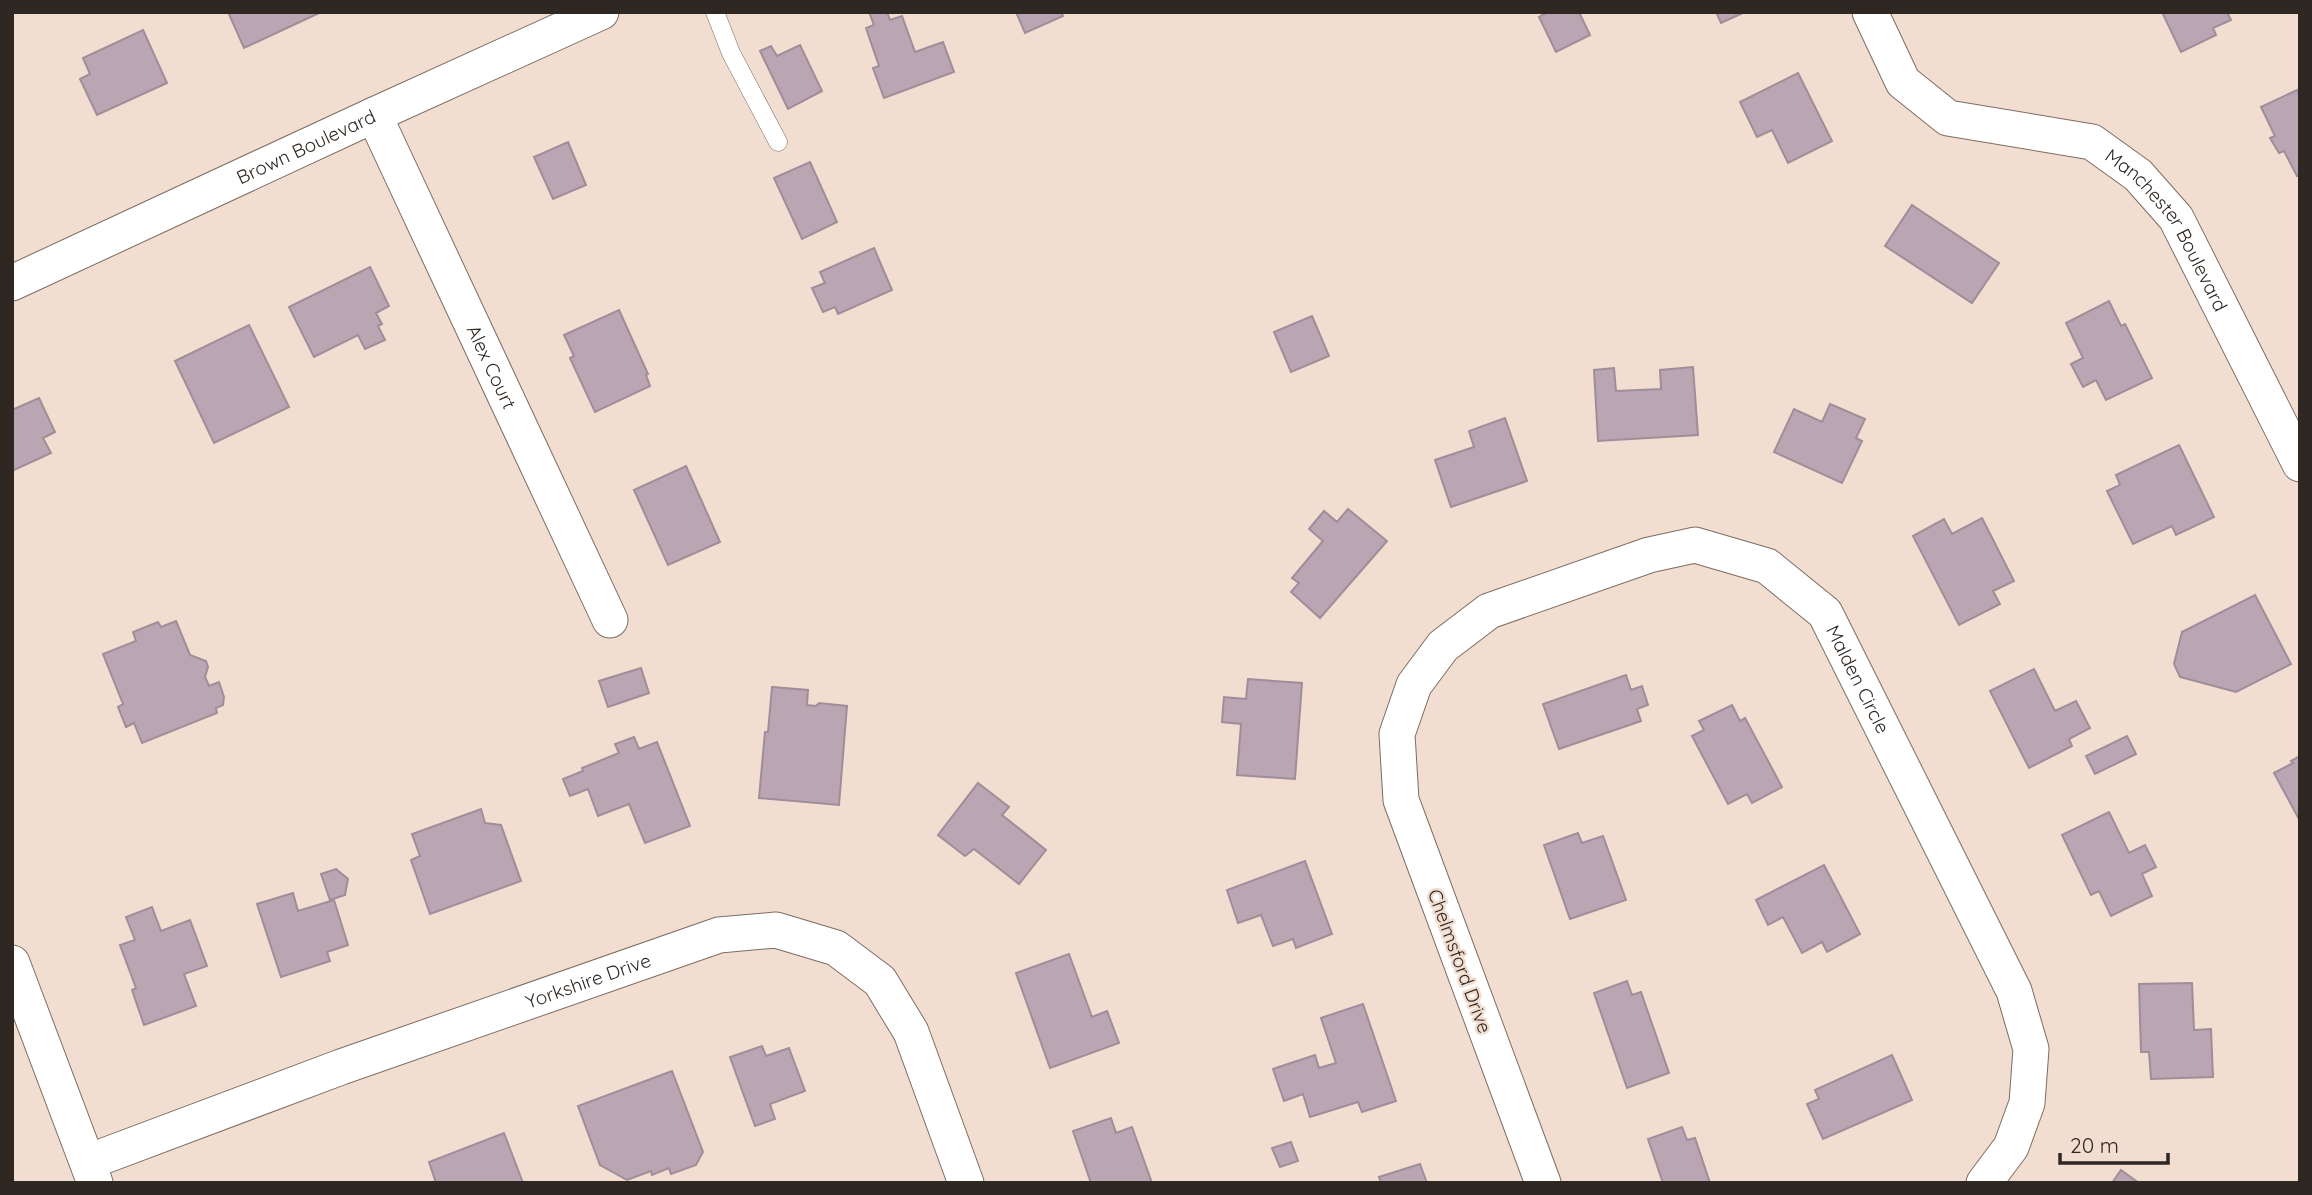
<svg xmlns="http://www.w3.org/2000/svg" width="2312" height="1195" font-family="Quicksand,sans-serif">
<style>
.building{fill:#b9a6b2;stroke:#9f8d99;stroke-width:2}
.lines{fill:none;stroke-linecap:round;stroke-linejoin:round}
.lane-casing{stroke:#7d6d61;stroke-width:19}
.street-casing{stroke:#7d6d61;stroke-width:37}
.lane{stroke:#fff;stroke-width:18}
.street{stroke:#fff;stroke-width:35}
.labels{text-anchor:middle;stroke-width:5;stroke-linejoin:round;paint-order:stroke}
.street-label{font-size:19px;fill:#2e2722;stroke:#f1ded1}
</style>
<rect width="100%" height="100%" fill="#f1ded1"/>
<path class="building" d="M228 12H319V13L244 48Z
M869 12H887L890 20 902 16 915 52 943 42 954 72 884 98 873 68 879 66 866 28 874 25Z
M1016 12H1061L1063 16 1025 33Z
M1548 12H1579L1590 35 1556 52 1539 17Z
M1716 12H1745L1721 23Z
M2162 12H2227L2231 20 2213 28 2216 35 2181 52Z
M143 30 167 83 97 115 80 79 90 74 83 58Z
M800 45 822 91 788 109 760 51 771 46 777 56Z
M1798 73 1832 141 1788 163 1772 130 1757 137 1740 102Z
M2297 90 2300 95V175L2297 176 2284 151 2279 153 2270 138 2275 136 2261 107Z
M568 142 586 185 553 199 534 157Z
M810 162 837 222 802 239 774 178Z
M1912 205 1999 263 1972 303 1885 246Z
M874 248 892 290 838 314 835 307 823 312 812 288 825 283 820 272Z
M370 267 389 306 376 313 382 324 378 326 385 340 365 349 358 335 314 357 289 307Z
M2109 301 2121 326 2125 324 2152 378 2106 400 2096 380 2083 387 2071 364 2083 358 2066 323Z
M619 310 648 374 646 375 650 386 595 412 570 358 574 356 564 335Z
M1312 316 1329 356 1291 372 1274 332Z
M249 325 289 407 214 443 175 361Z
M1693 367 1698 435 1598 441 1594 370 1614 368 1616 391 1661 389 1660 370Z
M39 398 55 432 43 438 51 453 12 471V410Z
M1830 404 1865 419 1856 438 1862 441 1842 483 1774 452 1794 409 1822 422Z
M1505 418 1527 481 1451 507 1435 460 1474 447 1469 431Z
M2179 445 2214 517 2176 535 2172 526 2133 544 2107 491 2120 485 2116 475Z
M686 466 720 542 668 565 634 490Z
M1348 509 1387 541 1320 618 1291 592 1299 583 1292 578 1323 541 1309 529 1324 511 1337 522Z
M1982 518 2014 581 1993 591 2000 604 1959 625 1913 536 1944 519 1952 534Z
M2255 595 2291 664 2236 692 2180 677 2174 664 2182 632Z
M176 621 190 655 206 661 208 667 205 677 209 686 219 682 224 697 223 705 216 708 217 713 142 743 134 723 126 727 118 707 123 704 103 654 136 641 133 632 158 622 161 627Z
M641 668 649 693 608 707 599 681Z
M2034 669 2055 711 2076 701 2090 728 2069 739 2072 746 2029 768 1990 691Z
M1626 675 1631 690 1642 686 1648 705 1637 709 1641 721 1559 749 1543 704Z
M1248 679 1302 683 1295 779 1237 775 1241 724 1222 722 1224 697 1246 699Z
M772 687 808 690 807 705 816 706 819 703 847 706 839 805 759 798 765 732H768Z
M1732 705 1740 721 1745 718 1782 787 1752 803 1747 794 1728 804 1692 736 1704 730 1699 721Z
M2127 736 2136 754 2095 774 2086 756Z
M634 737 639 749 657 742 690 826 645 843 629 804 598 816 588 789 570 796 563 779 583 771 582 768 619 753 615 744Z
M2300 756V821L2274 773 2293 763 2291 761Z
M978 783 1009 807 1002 815 1046 850 1019 884 974 849 965 856 938 835Z
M481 809 485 823 501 825 521 881 430 914 411 860 420 856 412 834Z
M2109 812 2129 853 2145 845 2156 867 2142 874 2152 896 2111 916 2099 891 2091 895 2062 835Z
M1578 833 1582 843 1603 836 1626 900 1570 919 1544 845Z
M1305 861 1332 934 1296 948 1293 939 1273 946 1261 915 1238 923 1227 890Z
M1824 865 1860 934 1827 952 1822 942 1802 953 1783 917 1768 925 1756 900Z
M336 869 348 879 345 895 330 900 321 874Z
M293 893 298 911 334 900 348 945 327 952 330 961 281 977 257 904Z
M152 907 161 931 190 920 207 966 184 974 196 1006 144 1025 132 990 136 988 120 945 135 940 126 917Z
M1069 954 1092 1017 1107 1011 1119 1043 1050 1068 1016 973Z
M1627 981 1632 995 1641 992 1669 1073 1627 1088 1594 993Z
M2192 983 2194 1030 2211 1029 2213 1077 2151 1079 2149 1052H2141L2139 984Z
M1363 1004 1396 1101 1362 1112 1358 1102 1310 1117 1303 1094 1284 1101 1273 1069 1315 1055 1319 1068 1336 1063 1321 1018Z
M762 1046 766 1056 789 1048 805 1091 770 1104 775 1119 755 1126 730 1057Z
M1892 1055 1912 1100 1823 1139 1807 1104 1819 1099 1815 1090Z
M672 1071 703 1152 696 1165 671 1174 669 1168 652 1175 651 1171 627 1180 600 1165 578 1106Z
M1111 1118 1116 1133 1132 1127 1152 1183H1091L1073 1131Z
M1682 1127 1687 1140 1695 1138 1710 1183H1663L1648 1139Z
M504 1133 523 1183H436L429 1162Z
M1291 1142 1298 1161 1280 1167 1272 1148Z
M1420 1164 1427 1183H1381L1379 1177Z
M2121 1170 2139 1183H2112Z"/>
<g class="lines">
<defs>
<path id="lane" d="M715 12 731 53 778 142"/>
<g id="street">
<path id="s1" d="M1870 12 1903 82 1948 118 2092 142 2138 175 2176 218 2300 464"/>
<path id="s2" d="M374 115 610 620"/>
<path id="s3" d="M12 283 374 115 601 12"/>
<path d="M12 963 95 1183"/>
<path id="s4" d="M88 1162 341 1067 719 935 776 930 836 948 880 981 911 1032 966 1183"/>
<path id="s5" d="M1543 1183 1401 800 1397 734 1414 685 1443 646 1489 611 1649 555 1695 545 1767 566 1825 613 2014 991 2031 1049 2027 1103 2011 1147 1984 1183"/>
</g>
</defs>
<use href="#lane" class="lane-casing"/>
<use href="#street" class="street-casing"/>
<use href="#lane" class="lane"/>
<use href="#street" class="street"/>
</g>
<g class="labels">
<g class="street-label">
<text dy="7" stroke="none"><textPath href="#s3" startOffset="324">Brown Boulevard</textPath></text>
<text dy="7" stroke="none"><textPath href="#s1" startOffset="399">Manchester Boulevard</textPath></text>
<text dy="7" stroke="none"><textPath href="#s2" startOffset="278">Alex Court</textPath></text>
<text dy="7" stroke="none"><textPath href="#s5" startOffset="1073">Malden Circle</textPath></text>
<text transform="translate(1460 961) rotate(70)" y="7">Chelmsford Drive</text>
<text dy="7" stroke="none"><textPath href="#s4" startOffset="532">Yorkshire Drive</textPath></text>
</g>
</g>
<rect width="2312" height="1195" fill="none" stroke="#2e2722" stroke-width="28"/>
<path d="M2060 1153v10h108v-10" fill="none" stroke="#2e2722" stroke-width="3.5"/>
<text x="2070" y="1153" font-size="21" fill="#2e2722" stroke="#f1ded1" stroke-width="5" paint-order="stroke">20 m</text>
</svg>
